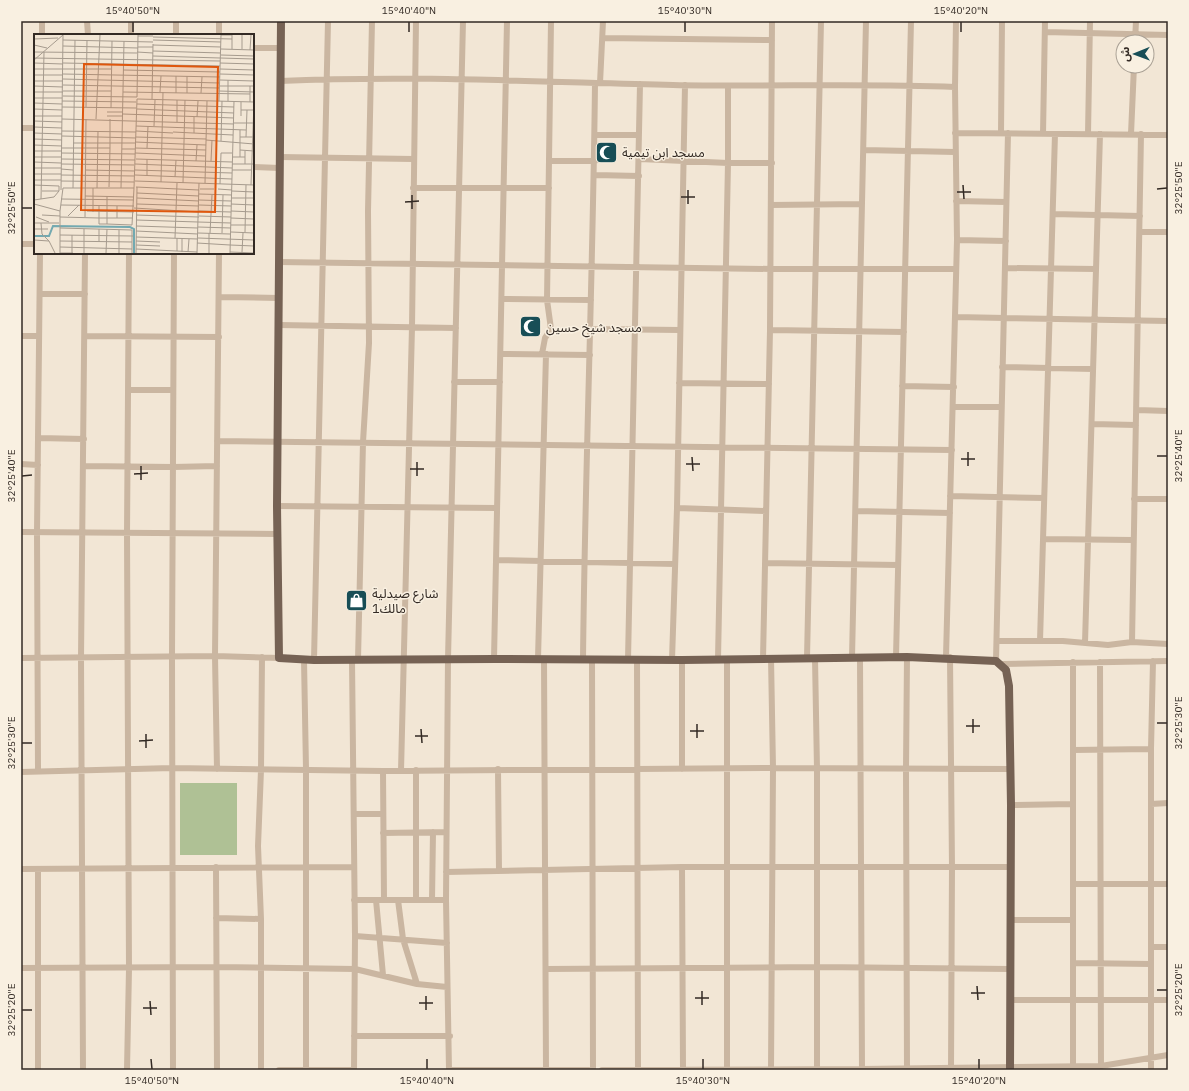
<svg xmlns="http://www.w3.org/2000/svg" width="1189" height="1091" font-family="'IBM Plex Sans','Noto Sans Arabic',sans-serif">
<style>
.pitch{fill:#afc195}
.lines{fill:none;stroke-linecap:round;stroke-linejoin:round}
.minor{stroke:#cab6a1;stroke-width:6}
.major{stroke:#766254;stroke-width:8}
.ticks{fill:none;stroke:#332a24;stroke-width:1.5}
.labels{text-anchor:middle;stroke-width:3;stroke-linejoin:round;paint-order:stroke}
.poi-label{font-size:13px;fill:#332a24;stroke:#f9f0e1;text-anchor:start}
.inset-river{fill:none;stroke:#73a9b0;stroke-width:2}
.inset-road{fill:none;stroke:#a69b8e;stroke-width:1}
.view{fill:#df570d;fill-opacity:0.15;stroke:#df570d;stroke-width:2}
.inset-edge{fill:none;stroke:#332a24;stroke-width:2}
.neatline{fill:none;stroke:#332a24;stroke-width:1.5}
.ticks-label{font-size:10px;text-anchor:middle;fill:#332a24}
</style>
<rect width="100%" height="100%" fill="#f2e6d5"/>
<path class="pitch" d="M180 783H237V855H180Z"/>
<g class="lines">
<path class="minor" d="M42 21V35
M87 21 88 35
M1045 32 1168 35
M131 35V21
M176 35V21
M219 35V21
M603 38 772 40
M1135 42 1136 21
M253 48H280
M280 81C411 75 543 82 673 85 767 87 861 83 955 87
M600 83 603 21
M21 128H35
M955 133 1168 135
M1001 133 1002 21
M1043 134 1045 21
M1088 134 1090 21
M1131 134 1134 66
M595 135H639
M864 150 955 152
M280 157 413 159
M640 159 728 163H772
M550 161H595
M253 167 280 168
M595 175 639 176
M413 188H549
M956 201 1006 202
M771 205 862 204
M1053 214 1140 216
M1140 232H1168
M957 240 1006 241
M21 244H35
M279 262 771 269H956
M1006 268 1096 269
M40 294H85
M220 297 279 298
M502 299 591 300
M955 317 1168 321
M279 325 456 328
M591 329 680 330
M770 330 904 332
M21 336H39
M85 336 219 337
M501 354 590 355
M542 354 545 338 551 329 547 300 551 21
M1002 367 1093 369
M454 382H500
M679 383 769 384
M902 386 954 387
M128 390H173
M953 407H1001
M1137 410 1168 411
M1092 424 1136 425
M39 438 84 439
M217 441 952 450
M21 464 38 465
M83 466 173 467 217 466
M950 496 1044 498
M1134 499H1168
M277 506 497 508
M677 508 766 511
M856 511 950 513
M21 532 277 534
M1043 539 1133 540
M496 560 675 564
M765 563 898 565
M997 641H1063L1108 645 1132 642 1168 644
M1040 641 1055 134
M1132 642 1141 134
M1085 643 1100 134
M896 657 911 21
M907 657 906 769 907 1070
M946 657 957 240 955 87 956 21
M950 657 952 867 951 1070
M21 658 215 656 279 658
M771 658 773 768 771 1070
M807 658 821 21
M815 658 817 769V1070
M852 658 866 21
M860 658 862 1069
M494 659 507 21
M538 659 546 354
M544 659 546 1070
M718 659 728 163V86
M727 659V1070
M763 659 770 330 772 21
M304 660 306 769V1070
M314 660 328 21
M352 660 355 936 354 1070
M358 660 363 442 369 343 368 211 372 21
M583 660C585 468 593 275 595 83
M592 660 593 1070
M628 660 640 84
M637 660 638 1070
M672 660 677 508 685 85
M682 660V769
M996 661 1008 133
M1100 662 1101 1070
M1001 664 1168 661
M1073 750 1151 749
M217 769 215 656 219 253
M498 769 499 871
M416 770V899
M38 771 37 532 40 253
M383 771 384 900
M401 771 412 327 416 21
M21 772 172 768 383 771 773 768 1011 769
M1151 804 1168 803
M1011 805 1073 804
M354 814H383
M383 833 446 832
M216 867 217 1070
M682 867H1011
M21 869 354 867
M38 869V1070
M446 872 682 867 683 1070
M1073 884H1168
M354 900H446
M376 900 383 975
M398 900 403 939 417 984
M432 900 433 832
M216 918 261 919
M1010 920H1073
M355 936 447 943
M1151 947H1168
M1073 963 1151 964
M21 968 216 967 355 969 417 984 447 987
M546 969 818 967 1010 969
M1010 1000H1168
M354 1036H450
M1073 1065V662
M83 1070 81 658 85 253
M127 1070 129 969 127 534 129 253
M173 1070 172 657 174 253
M261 1070V919L258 846 261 770 262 657
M279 1070H354
M449 1070 446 900 448 659 463 21
M449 1070H589
M602 1070 862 1069 1101 1066 1168 1055
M1151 1070V749L1153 661"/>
<path class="major" d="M281 21 277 506 279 658 314 660 494 659 682 660 907 657 996 661 1006 670 1009 686 1011 805 1010 1070"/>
</g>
<path class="ticks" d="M133 22V32M409 22V32M685 22V32M961 22V32M963 185 964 199M1157 189 1167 188M688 190V204M957 192H971M412 195V209M681 197H695M405 202 419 201M22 208H32M968 452V466M1157 456H1167M692 457 693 471M961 459H975M417 462V476M686 464H700M141 466V480M410 469H424M134 474 148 473M22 476 32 475M973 719V733M1157 723H1167M697 724V738M966 726H980M421 729 422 743M690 731H704M146 734V748M415 736H428M139 741 153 740M22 743H32M977 986 978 1000M1157 990H1167M702 991V1005M971 993H985M426 996V1010M695 998H709M150 1001 151 1015M419 1003H433M143 1008H157M22 1010H32M151 1059 152 1069M427 1059V1069M703 1059V1069M979 1059V1069"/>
<defs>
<symbol id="mosque-square" viewBox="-11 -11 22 22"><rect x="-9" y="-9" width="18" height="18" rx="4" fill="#184e56" stroke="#f9f0e1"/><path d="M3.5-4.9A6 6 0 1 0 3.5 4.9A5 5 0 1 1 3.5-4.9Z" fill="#fff"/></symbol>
<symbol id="shop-square" viewBox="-11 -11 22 22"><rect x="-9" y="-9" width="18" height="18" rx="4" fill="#184e56" stroke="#f9f0e1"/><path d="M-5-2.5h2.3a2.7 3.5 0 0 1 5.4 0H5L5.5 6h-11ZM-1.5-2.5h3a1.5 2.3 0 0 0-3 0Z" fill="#fff"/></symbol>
</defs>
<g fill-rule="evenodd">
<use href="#mosque-square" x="594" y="140" width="25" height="25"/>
<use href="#mosque-square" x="518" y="314" width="25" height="25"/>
<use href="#shop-square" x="344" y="588" width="25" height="25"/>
</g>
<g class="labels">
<g class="poi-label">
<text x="622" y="157">مسجد ابن تيمية</text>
<text x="546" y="332">مسجد شيخ حسين</text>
<text x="372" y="598">شارع صيدلية<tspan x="372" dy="15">مالك1</tspan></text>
</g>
</g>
<g transform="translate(34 34)">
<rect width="220" height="220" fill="#f2e6d5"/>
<path class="inset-river" d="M0 202H15L19 192 96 193 100 195V219"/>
<path class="inset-road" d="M198 1V15M208 1V15M104 2H119M119 3 198 5M0 5 24 4M29 6 119 8M119 6 187 8M0 11 13 14M119 11 187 13M29 12 104 14M104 13H119M187 15 220 16M216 16 217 1M119 17 187 19M0 18 103 19M103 18 119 19M187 21 220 22M119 22 220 25M0 24 186 27M0 26 29 1M0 29 29 30M29 29 186 32M186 29 220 30M0 35H77M186 35 220 36M89 36 186 38M29 40 186 43M186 40 220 41M0 41H29M29 45 186 49M186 46 220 47M0 47H29M29 51 185 54M0 52 29 53M186 52H220M29 57H77M185 57 220 58M0 58H29M89 58 216 60M126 58 127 42M142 59V42M153 59V42M167 59 168 43M29 62 103 63M103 63 104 1M0 64H28M118 65 119 10M28 67 102 68M185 67 187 1H198M194 67V46M216 68V52M0 69 28 70M103 70 200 73M28 73 102 74M52 73 53 6M77 74 78 7M0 75 28 76M103 75 200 79M207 76H220M73 78H88M89 80 200 84M0 82H28M73 82H88M207 82V68M163 83 164 67M28 85 200 90M62 85 66 1M0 87 28 88M143 88V66M200 89H219M102 92 212 96M120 92 121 66M0 93 28 94M28 97 102 98M102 97 139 99M139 98 199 101M0 99 28 100M160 99V83M28 102 102 104M102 103 172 105M206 103H220M212 103 213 76M0 105 28 106M172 106 220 110M187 107 188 67M101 108 172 111M39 109H101M0 111 28 112M28 114H76V85M101 114 172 116M113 114 114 92M88 115H101M206 116 220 117M0 117H27M27 119 101 120M101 119 172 122M0 123H27M198 123H211M206 123V96M27 125 101 126M102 125 198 128M162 127 163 111M177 127 178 106M0 128 27 129M27 130 100 131M101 130 198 134M198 130H220M211 130V117M0 134H27M27 135 39 136M51 136 101 137M101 136 198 139M198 136H218M0 140H27M27 141 100 142M101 141 198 145M113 141V125M141 143 142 126M0 146H27M27 147 100 148M101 147 220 151M127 148 129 58M149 149 151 66M171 149 173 67M186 150 187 119H198M0 151 25 152M217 151 220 68M75 153 76 114M102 153 165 156M39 154 41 6M63 154 64 97M87 154 90 7M166 155H180M184 155 198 156M27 156 29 1M8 157H25M198 157 220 158M103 159 165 162M165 160 198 161M51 162 100 163M73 162V190H65V184H83V172M103 164 165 167M198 164H220M7 165 10 18M27 165 100 166M0 166 20 163 25 157V152M165 166 197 167M0 170 26 177V219M103 170 165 172M197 170 220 171M27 171 100 172M165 171 197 172M100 174 165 178M26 177 29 154H100L103 65 220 68M53 177 100 178M165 177 197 178M197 177 220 178M59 178V154M8 181 26 182M102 181 165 183M34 182 45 171M165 182 197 183M2 183 15 188M26 183 65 184V172M51 183 52 85M83 184H99M197 184 220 185M102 186 164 188M164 188 197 189M0 189H25M7 189 8 200 15 207M73 190 98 191 100 154M197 191H220M102 192 164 194M164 193 197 194M26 194 98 196V215M0 195H14M102 197 164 200M197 198 220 199M211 198 212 151M164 199 196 200M176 199 178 161M188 199 189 161M26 201 99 202M102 203 164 205M141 204 143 149M164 204 220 206M0 206 15 207 21 219M26 207 98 208M102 207 126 208M65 208V195M163 209 196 211M102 211 126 212M196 211 220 212M26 213 98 215V219M102 215 163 218M143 217V204M148 218V205M154 218 155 205M196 218 220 219M208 218 209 199M26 219H39M38 219V201M50 219V195M72 219 73 195M85 219V196M102 219 103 153M163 219 165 149M175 219V199M196 219 200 67"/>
<path class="view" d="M50 30 184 33 181 178 47 176Z"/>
<rect width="220" height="220" class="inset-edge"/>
</g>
<rect width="1189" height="1091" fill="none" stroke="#f9f0e1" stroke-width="44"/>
<g transform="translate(1135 54) rotate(269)"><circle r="19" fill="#f9f0e1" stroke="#aaa195"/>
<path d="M0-3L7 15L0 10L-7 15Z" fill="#184e56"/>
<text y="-6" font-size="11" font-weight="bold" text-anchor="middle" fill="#332a24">ش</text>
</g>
<rect x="22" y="22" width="1145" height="1047" class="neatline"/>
<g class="ticks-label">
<text x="133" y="14">15°40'50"N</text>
<text x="409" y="14">15°40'40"N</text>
<text x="685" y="14">15°40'30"N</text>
<text x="961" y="14">15°40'20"N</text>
<text transform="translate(1178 188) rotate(-90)" y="4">32°25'50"E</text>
<text transform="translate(11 208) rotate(-90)" y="4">32°25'50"E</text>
<text transform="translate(1178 456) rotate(-90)" y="4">32°25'40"E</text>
<text transform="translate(11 476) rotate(-90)" y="4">32°25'40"E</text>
<text transform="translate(1178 723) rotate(-90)" y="4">32°25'30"E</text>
<text transform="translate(11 743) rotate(-90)" y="4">32°25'30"E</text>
<text transform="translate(1178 990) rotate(-90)" y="4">32°25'20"E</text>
<text transform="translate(11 1010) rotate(-90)" y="4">32°25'20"E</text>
<text x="152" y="1084">15°40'50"N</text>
<text x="427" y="1084">15°40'40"N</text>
<text x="703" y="1084">15°40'30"N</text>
<text x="979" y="1084">15°40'20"N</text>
</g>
</svg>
